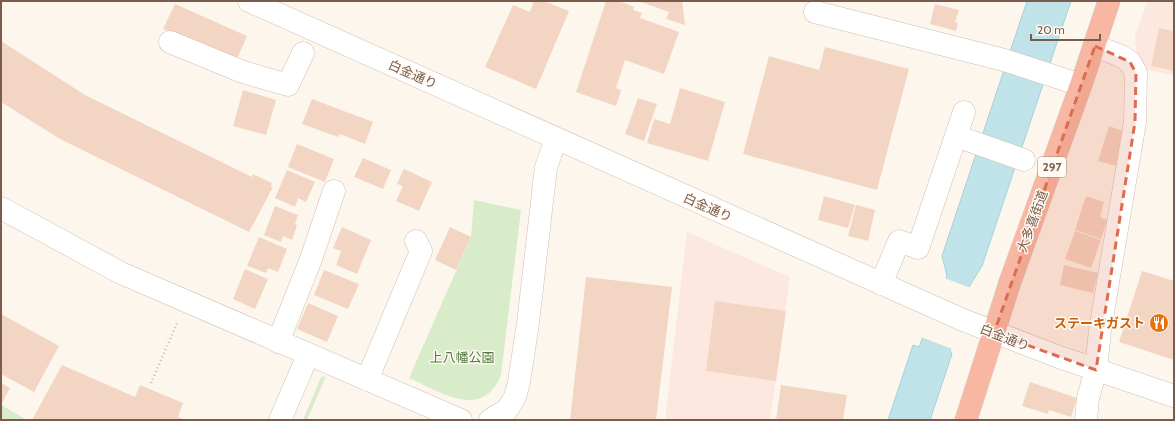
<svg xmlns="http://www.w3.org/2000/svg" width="1175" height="421" font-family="Cabin,'Noto Sans JP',sans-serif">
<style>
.commercial{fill:#fde8e0}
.green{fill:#d8ecc9}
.water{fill:#bfe3e8;stroke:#a5d3da}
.pier{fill:#fdf6ec}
.building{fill:#f3d5c3}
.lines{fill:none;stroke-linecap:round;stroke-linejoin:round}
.minor-casing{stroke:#d1beb0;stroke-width:23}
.highway-casing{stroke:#dad1cd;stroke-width:23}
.path{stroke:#d9b8a5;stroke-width:2.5;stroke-dasharray:1 3;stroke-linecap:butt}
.minor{stroke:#fff;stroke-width:22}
.highway{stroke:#f7b7a3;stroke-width:22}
.marked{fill:#dc6d51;fill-opacity:0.2;stroke:#dc6d51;stroke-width:3;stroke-dasharray:8 5;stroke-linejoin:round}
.labels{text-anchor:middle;stroke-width:3;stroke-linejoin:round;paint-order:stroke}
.shield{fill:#fffaf3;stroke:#a28b7f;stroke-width:1}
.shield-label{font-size:12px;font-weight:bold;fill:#7a5c4d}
.street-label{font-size:13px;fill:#7a5c4d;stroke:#fffaf3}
.food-label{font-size:13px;font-weight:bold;fill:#c56008;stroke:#fffaf3;text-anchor:end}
.park-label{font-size:13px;fill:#537a41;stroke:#fffaf3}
</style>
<rect width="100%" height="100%" fill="#fdf6ec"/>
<path class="commercial" d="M1147 1H1174V76L1143 69 1136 59 1135 36Z
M687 232 790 277 770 420H665Z"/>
<path class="green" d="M474 200 521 210 501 375C483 421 440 392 409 378L471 237Z
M326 376 307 420H303L321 377Z
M1 405 27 420H1Z"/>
<path class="water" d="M1027 1H1071L982 266 969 287 950 350 952 354 930 420H888L913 345 919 347 947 276 942 256Z"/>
<path class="pier" d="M944 278 971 288 952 349 921 337Z"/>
<path class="building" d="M534 1H544L569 11 536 89 485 67 513 5 530 12Z
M606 1H619L634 7 633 10 642 13 640 18 679 32 664 74 625 60 616 88 621 90 616 106 576 92Z
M638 1H682L685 25 666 19 669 12Z
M175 4 247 36 236 61 163 29Z
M935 4 959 10 955 22 958 23 956 31 930 24Z
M1159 28 1174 31V71L1151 66Z
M1 41 85 95 252 177 253 174 272 183 271 187H273L249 232 60 139 1 102Z
M825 47 909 69 877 190 743 154 769 56 819 70Z
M680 88 725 102 708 161 647 143 654 119 670 124Z
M243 90 276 100 266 135 233 126Z
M638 98 657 104 644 141 625 134Z
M312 99 373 122 365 144 340 134 338 137 302 124Z
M1109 126 1123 131 1117 166 1098 161Z
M297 144 334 159 325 182 288 167Z
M363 158 391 170 383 189 354 177Z
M404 169 432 182 419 211 396 201 403 186 397 184Z
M287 170 315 182 306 202 298 198 295 207 275 198Z
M824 196 855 205 848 228 818 220Z
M1086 196 1104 202 1100 217 1107 220 1101 239 1075 230Z
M856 205 875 210 868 241 848 236Z
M275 206 298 215 295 224 297 225 292 240 283 236 281 242 264 235Z
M342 227 371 240 357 274 336 265 341 251 333 248Z
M450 227 471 237 456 270 435 260Z
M1075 231 1101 240 1091 268 1065 259Z
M259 237 287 249 278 272 268 268 266 273 247 266Z
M1064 265 1098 273 1093 293 1060 285Z
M245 269 268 279 255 309 233 299Z
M324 270 359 284 348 309 314 295Z
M1142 271 1174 281V360L1119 342Z
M586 277 672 287 656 420H570Z
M715 301 786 311 776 381 706 371Z
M308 303 338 316 327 342 297 329Z
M1 314 59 346 34 392 1 374Z
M62 365 135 397 140 385 183 403 178 417 186 420H32Z
M1030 382 1077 398 1071 417 1049 410 1048 414 1022 406Z
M1 383 10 388 1 405Z
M781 385 847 395 843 420H776Z"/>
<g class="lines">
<defs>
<path id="minor" d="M249 1 963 320 1059 357 1174 396
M815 12 1004 60 1081 85
M170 42 243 72 288 85 303 53
M956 136 1024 160
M1 208 121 273 461 420
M881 284 899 241 918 248 964 112
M278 342 311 259 334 191
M367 380 421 251 416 241
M280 420 308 355
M490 420 507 410 515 397 519 382 528 323 546 167 556 139
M1086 420 1088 398 1096 370 1100 330 1135 122 1136 73 1130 62 1121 56 1095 46"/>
<path id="highway" d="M966 420 1010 282 1081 85 1109 1"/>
</defs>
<use href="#minor" class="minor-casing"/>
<use href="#highway" class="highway-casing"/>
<path class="path" d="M151 383 178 321"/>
<use href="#minor" class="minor"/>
<use href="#highway" class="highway"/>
</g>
<path class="marked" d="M1095 46 1130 62 1136 73 1135 122 1096 370 994 333Z"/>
<defs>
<symbol id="restaurant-disc" viewBox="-11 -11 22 22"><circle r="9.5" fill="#e8710a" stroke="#fffaf3"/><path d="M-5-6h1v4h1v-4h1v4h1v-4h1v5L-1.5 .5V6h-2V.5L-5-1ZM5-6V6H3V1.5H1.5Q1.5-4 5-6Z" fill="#fff"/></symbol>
</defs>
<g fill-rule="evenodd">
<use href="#restaurant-disc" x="1148" y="312" width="22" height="22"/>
</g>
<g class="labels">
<rect class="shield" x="1038" y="157" width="28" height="20" rx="3"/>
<g class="shield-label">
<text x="1052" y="171">297</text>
</g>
<g class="street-label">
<text transform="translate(413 74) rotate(24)" y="5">白金通り</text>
<text transform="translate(708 207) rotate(24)" y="5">白金通り</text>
<text transform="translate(1032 221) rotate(-70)" y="5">大多喜街道</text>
<text transform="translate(1005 337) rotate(21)" y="5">白金通り</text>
</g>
<g class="food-label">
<text x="1145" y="328">ステーキガスト</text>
</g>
<g class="park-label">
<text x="462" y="362">上八幡公園</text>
</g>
</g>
<rect width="1175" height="421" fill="none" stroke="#7a5c4d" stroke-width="4"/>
<path d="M1031 34v6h69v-6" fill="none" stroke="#7a5c4d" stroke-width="2"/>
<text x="1037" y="34" font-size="12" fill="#7a5c4d" stroke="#fffaf3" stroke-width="3" paint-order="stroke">20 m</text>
</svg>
